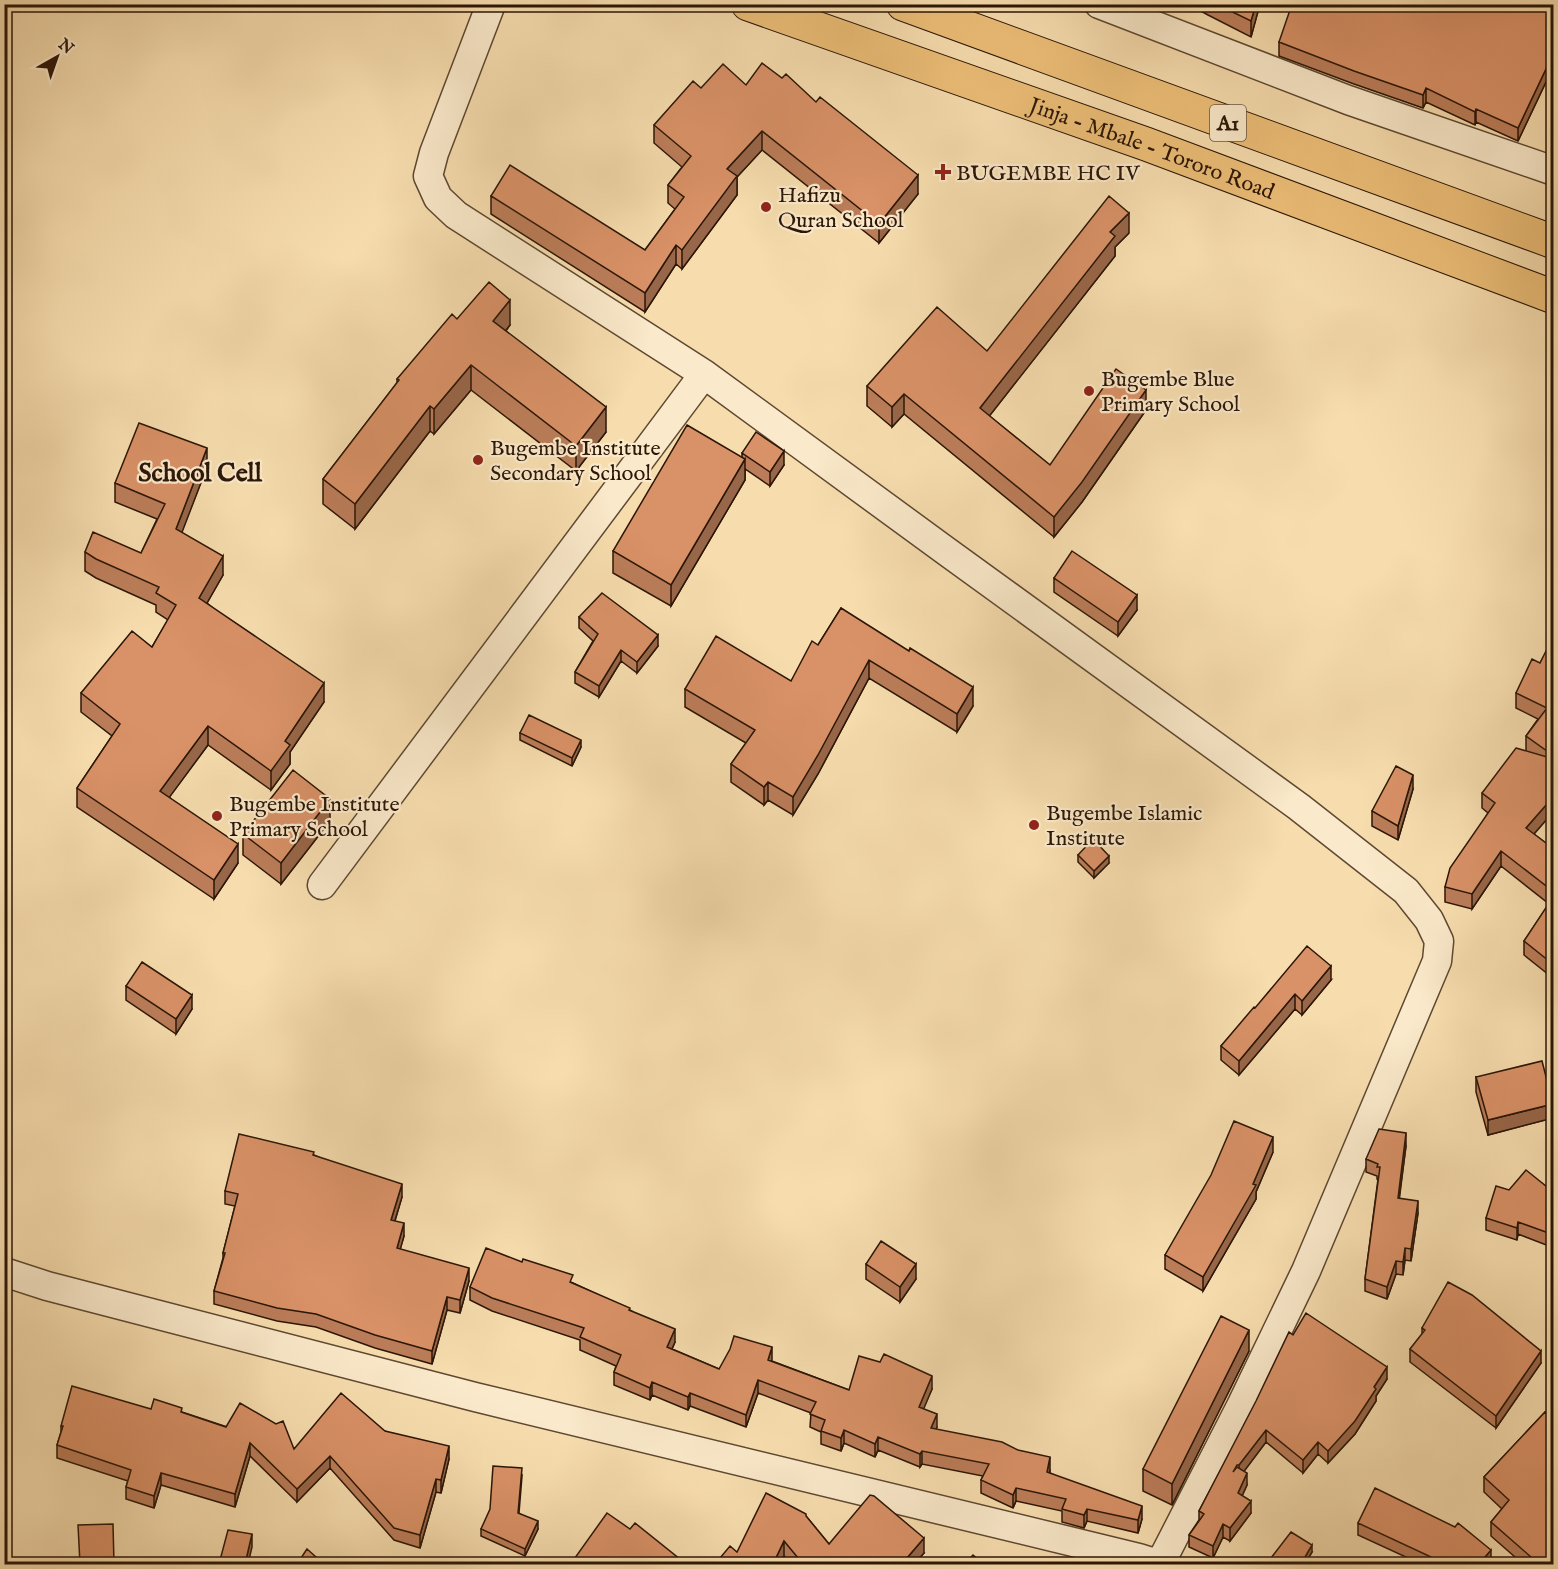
<svg xmlns="http://www.w3.org/2000/svg" width="1558" height="1569" font-family="'IM FELL English',serif">
<style>
.lines{fill:none;stroke-linecap:round;stroke-linejoin:round}
.minor-casing{stroke:#5e4831;stroke-width:31}
.highway-casing{stroke:#2b1607;stroke-width:35}
.minor{stroke:#fae9ca;stroke-width:28}
.highway{stroke:#ecbe77;stroke-width:33}
.wall{fill:#bb7d59;stroke:#2b1607;stroke-width:1.5}
.shaded-wall{fill:#986648;stroke:#2b1607;stroke-width:1.5}
.building{fill:#d99167;stroke:#2b1607;stroke-width:1.5}
.poi-dot{fill:#8f2418;stroke:#fae9ca;stroke-width:2}
.labels{text-anchor:middle;stroke-width:4.5;stroke-linejoin:round;paint-order:stroke}
.shield{fill:#fae9ca;stroke:#695542;stroke-width:1.5}
.shield-label{font-size:21px;font-weight:bold;fill:#2b1607}
.street-label{font-size:22px;fill:#2b1607;stroke:#fae9ca}
.poi-label{font-size:22px;fill:#2b1607;stroke:#fae9ca;text-anchor:start}
.quarter-label{font-size:26px;font-weight:bold;fill:#2b1607;stroke:#fae9ca}
</style>
<rect width="100%" height="100%" fill="#f7ddae"/>
<filter id="stains"><feTurbulence type="fractalNoise" baseFrequency=".00333" numOctaves="4"/><feColorMatrix values="0 0 0 0 .2 0 0 0 0 .09 0 0 0 0 .02 0 0 0 .5 -.17"/></filter>
<radialGradient id="worn" r=".72"><stop offset=".6" stop-color="#630" stop-opacity="0"/><stop offset="1" stop-color="#630" stop-opacity=".3"/></radialGradient>
<g class="lines">
<defs>
<path id="minor" d="M491 4 434 153 428 176 438 198 456 215 704 374 946 551 1299 807 1406 891 1429 920 1439 941 1437 961 1306 1271 1241 1406 1160 1564
M1099 4 1348 100 1554 171
M322 885 704 374
M4 1272 47 1286 475 1397 1139 1558 1158 1564"/>
<g id="highway">
<path id="s1" d="M748 4 1146 144 1554 297"/>
<path d="M903 4 1554 242"/>
</g>
</defs>
<use href="#minor" class="minor-casing"/>
<use href="#highway" class="highway-casing"/>
<use href="#minor" class="minor"/>
<use href="#highway" class="highway"/>
</g>
<path class="wall" d="M1188 4H1260L1251 37 1208 15Z
M1554 4V65L1518 141 1476 122 1475 125 1426 102 1423 108 1354 84 1279 56V42Z
M746 85 918 194 879 243 762 150 737 177V195L682 269 676 264 645 312 491 214V196L645 250 675 209 668 203V185L682 167 654 143V125L701 88Z
M1129 233 1115 247V256L989 416 1050 465 1146 410 1082 502 1054 537 904 414 892 427 867 406V386L987 351Z
M457 319 510 325 506 331 606 432 576 471 471 390 434 434 430 431 355 529 323 504V479L397 383V379Z
M742 453 784 465 770 486 745 469V480L671 606 613 573V551L742 457Z
M207 467 181 533 223 575 207 603 324 702 290 752V764L271 790 208 745 169 797 238 863 214 899 77 807V788L112 736 81 712V693L152 647 168 620 156 612V605L96 578 85 571V552L141 553 157 519 115 502V483Z
M1054 578 1137 610 1118 636 1054 592Z
M841 608 973 706 957 732 869 678 818 774 793 815 768 800 764 805 731 782V764L746 743 685 707V689L791 681 818 645Z
M579 617 658 646 637 673 621 661 599 697 575 683V672L593 641 579 628Z
M1554 639V811L1534 834 1554 849V979L1524 955V941L1549 904 1501 866 1472 909 1445 902V887L1488 813 1482 808V793L1526 751V736L1538 719 1516 708V693L1540 663Z
M520 733 581 747 572 766 520 740Z
M1413 789 1398 840 1372 826V811Z
M330 821 281 884 243 855V834Z
M1078 855 1109 863 1094 878 1078 862Z
M1331 980 1302 1015 1295 1009 1239 1075 1221 1060V1046L1255 1008Z
M126 986 192 1009 176 1034 126 1000Z
M1476 1077 1553 1118 1488 1135 1476 1092Z
M1406 1146 1399 1198 1418 1213 1411 1261 1405 1260 1403 1275 1396 1274 1387 1299 1365 1291V1279L1378 1179H1377V1176L1366 1172V1159Z
M1273 1152 1256 1192V1199L1203 1291 1165 1269V1255Z
M314 1155 402 1197 395 1221 404 1236 400 1249 469 1281 460 1313 447 1310 432 1364 375 1348 316 1327 277 1321 214 1304V1291L223 1258V1253L235 1206 225 1204V1191Z
M1546 1186 1554 1188V1248L1518 1234 1517 1240 1486 1230V1218L1509 1190Z
M522 1262 573 1283 630 1310 675 1342 672 1349 719 1369 772 1361 849 1390 932 1389 923 1409 937 1427 936 1429 1050 1470V1473L1142 1519 1138 1533 1087 1521 1084 1528 1062 1522V1511L1016 1501 1013 1508 981 1493V1480L983 1476 922 1464 920 1467 878 1450 875 1457 844 1443 841 1451 821 1444V1432L810 1427 811 1413 758 1393 746 1427 690 1406 688 1410 652 1395 650 1400 614 1385V1372L616 1366 580 1350V1340L492 1311 470 1300V1287Z
M866 1264 916 1279 900 1302 866 1279Z
M1422 1328 1541 1363 1496 1428 1410 1362V1349L1422 1334Z
M1293 1335 1387 1379 1376 1396V1401L1355 1434 1328 1463 1318 1454 1303 1473 1266 1442 1244 1471 1247 1485 1242 1496 1251 1513 1230 1541 1223 1537 1213 1558 1189 1547V1535L1199 1520V1511Z
M1249 1351 1172 1505 1143 1491V1469Z
M151 1409 182 1412 294 1449 385 1431 449 1459 441 1493 436 1492 420 1548 394 1540 330 1468 297 1502 250 1456 235 1507 161 1485 154 1508 126 1499V1487L128 1481 57 1458V1445L61 1432V1426Z
M1545 1412 1554 1564H1523L1491 1536V1522L1502 1509 1484 1492V1477Z
M522 1476 519 1513 538 1529 525 1556 481 1536V1529Z
M806 1516 829 1544 924 1553 914 1564H915H791L784 1556 780 1564H715Z
M1358 1523 1491 1562 1489 1564H1421L1358 1535Z
M1312 1552 1305 1564H1271V1558Z"/>
<path class="shaded-wall" d="M1256 4H1260L1251 37V21Z
M1554 52V65L1518 141V128Z
M1426 88V102L1423 108V95Z
M1476 109V122L1475 125V112Z
M762 131V150L737 177V195L682 269V250L727 169Z
M918 175V194L879 243V224Z
M1129 213V233L1115 247V256L980 428V408L1110 232Z
M676 245V264L645 312V293Z
M510 300V325L493 346V321Z
M471 365V390L434 434V409Z
M1146 390V410L1082 502 1054 537V517Z
M904 394V414L892 427V407Z
M430 406V431L355 529V504Z
M606 407V432L576 471V446Z
M207 448V467L176 548V529Z
M784 451V465L770 486V472Z
M745 459V480L671 606V585Z
M223 556V575L199 617V598Z
M1137 595V610L1118 636V622Z
M658 635V646L637 673V662Z
M621 650V661L599 697V686Z
M869 660V678L818 774 793 815V797Z
M324 683V702L290 752V764L271 790V771L285 741Z
M973 687V706L957 732V714Z
M208 726V745L160 810V791Z
M581 740V747L572 766V758Z
M1413 775V789L1398 840V826Z
M768 782V800L764 805V787Z
M1554 796V811L1526 843V828Z
M330 799V821L281 884V863Z
M238 844V863L214 899V880Z
M1501 851V866L1472 909V894Z
M1109 856V863L1094 878V871Z
M1331 966V980L1302 1015V1001Z
M1295 994V1009L1239 1075V1061Z
M192 995V1009L176 1034V1019Z
M1553 1104V1118L1488 1135V1120Z
M1406 1133V1146L1398 1210V1198Z
M1273 1137V1152L1256 1192V1199L1203 1291V1277L1253 1184Z
M402 1184V1197L391 1233V1220Z
M1418 1201V1213L1411 1261V1249Z
M1518 1222V1234L1517 1240V1228Z
M404 1223V1236L397 1261V1248Z
M1405 1248V1260L1403 1275V1262Z
M1396 1261V1274L1387 1299V1287Z
M916 1264V1279L900 1302V1287Z
M469 1268V1281L460 1313V1300Z
M447 1297V1310L432 1364V1351Z
M675 1329V1342L667 1360V1347Z
M1249 1330V1351L1172 1505V1484Z
M772 1347V1360L768 1373V1360Z
M1541 1351V1363L1496 1428V1416Z
M1387 1367V1379L1376 1396V1401L1355 1434 1328 1463V1451L1374 1387Z
M932 1376V1389L919 1420V1407Z
M758 1380V1393L746 1427V1415Z
M652 1382V1395L650 1400V1388Z
M690 1393V1406L688 1410V1397Z
M937 1414V1427L931 1441V1428Z
M844 1430V1443L841 1451V1438Z
M1266 1430V1442L1239 1478V1465Z
M878 1437V1450L875 1457V1444Z
M1318 1442V1454L1303 1473V1460Z
M250 1443V1456L235 1507V1494Z
M449 1446V1459L441 1493V1480Z
M922 1451V1464L920 1467V1454Z
M330 1456V1468L297 1502V1489Z
M1050 1457V1470L1047 1485V1472Z
M161 1473V1485L154 1508V1496Z
M1247 1473V1485L1238 1505V1493Z
M436 1479V1492L420 1548V1535Z
M1016 1488V1501L1013 1508V1495Z
M1251 1501V1513L1230 1541V1528Z
M1142 1506V1519L1138 1533V1520Z
M1087 1509V1521L1084 1528V1515Z
M538 1521V1529L525 1556V1549Z
M1223 1524V1537L1213 1558V1546Z
M252 1534V1547L248 1564H245Z
M924 1538V1553L914 1564 907 1558Z
M784 1541V1556L780 1564H773Z
M1312 1545V1552L1305 1564H1301Z
M1491 1550V1562L1489 1564H1479Z"/>
<path class="building" d="M1216 4H1256L1251 21Z
M1292 4H1554V52L1518 128 1476 109 1475 112 1426 88 1423 95 1354 71 1279 42Z
M762 63 782 78 786 74 816 102 820 97 918 175 879 224 762 131 727 169 737 176 682 250 676 245 645 293 491 196 510 165 645 250 684 197 668 185 691 156 654 125 693 81 701 88 723 64 746 85Z
M1109 196 1129 213 1110 232 1115 236 980 408 1050 465 1116 369 1146 390 1082 482 1054 517 904 394 892 407 867 386 937 307 987 351Z
M489 282 510 300 493 321 606 407 576 446 471 365 434 409 430 406 355 504 323 479 399 380 397 379 452 314 457 319Z
M139 423 207 448 176 529 223 556 199 598 324 683 285 741 290 745 271 771 208 726 160 791 238 844 214 880 77 788 120 724 81 693 132 631 152 647 176 605 156 593 159 587 96 559 85 552 93 532 141 553 165 504 115 483Z
M687 425 745 459 671 585 613 551Z
M756 432 784 451 770 472 742 453Z
M1072 551 1137 595 1118 622 1054 578Z
M602 593 658 635 637 662 621 650 599 686 575 672 598 634 579 617Z
M841 608 909 651 910 648 973 687 957 714 869 660 818 755 793 797 768 782 764 787 731 764 755 730 685 689 716 636 791 681 812 641 818 645Z
M1552 639H1554V756L1526 736 1547 708 1516 693 1532 659 1540 663Z
M529 715 581 740 572 758 520 733Z
M1516 748 1554 759V796L1526 828 1554 849V892L1501 851 1472 894 1445 887 1450 868 1495 803 1482 793Z
M1396 766 1413 775 1398 826 1372 811Z
M293 770 330 799 281 863 243 834Z
M1093 839 1109 856 1094 871 1078 855Z
M1551 900 1554 902V965L1524 941Z
M1307 946 1331 966 1302 1001 1295 994 1239 1061 1221 1046 1254 1007 1255 1008Z
M142 962 192 995 176 1019 126 986Z
M1542 1061 1553 1104 1488 1120 1476 1077Z
M1234 1121 1273 1137 1253 1184 1256 1185 1203 1277 1165 1255 1211 1175Z
M1379 1129 1406 1133 1398 1198 1418 1201 1411 1249 1405 1248 1403 1262 1396 1261 1387 1287 1365 1279 1380 1167H1377L1378 1164 1366 1159Z
M239 1134 314 1152 313 1155 402 1184 391 1220 404 1223 397 1248 469 1268 460 1300 447 1297 432 1351 375 1335 316 1314 277 1308 214 1291 225 1253H223L238 1194 225 1191Z
M1526 1170 1546 1186 1554 1188V1235L1518 1222 1517 1228 1486 1218 1496 1186 1509 1190Z
M881 1241 916 1264 900 1287 866 1264Z
M486 1248 522 1262 523 1259 573 1275 570 1282 630 1308 629 1310 675 1329 667 1347 719 1369 730 1349 734 1336 772 1347 768 1360 849 1390 859 1356 880 1362 884 1354 932 1376 919 1407 937 1414 931 1428 1002 1442 1018 1450 1050 1457 1047 1472 1142 1506 1138 1520 1087 1509 1084 1515 1062 1509 1066 1499 1016 1488 1013 1495 981 1480 989 1464 922 1451 920 1454 878 1437 875 1444 844 1430 841 1438 821 1431 825 1420 810 1414 816 1402 758 1380 746 1415 690 1393 688 1397 652 1382 650 1388 614 1372 621 1355 580 1337 584 1328 492 1298 470 1287Z
M1448 1282 1472 1295 1541 1351 1496 1416 1410 1349 1425 1330 1422 1328Z
M1306 1313 1387 1367 1374 1387 1376 1389 1355 1421 1328 1451 1318 1442 1303 1460 1266 1430 1239 1465H1237L1233 1472 1237 1467 1247 1473 1238 1493 1251 1501 1230 1528 1223 1524 1213 1546 1189 1535 1204 1514 1199 1511 1256 1401 1289 1332 1293 1335Z
M1221 1316 1249 1330 1172 1484 1143 1469Z
M72 1386 151 1409 154 1399 182 1408 181 1412 226 1427 240 1403 276 1424 283 1421 294 1449 341 1393 385 1431 449 1446 441 1480 436 1479 420 1535 394 1528 330 1456 297 1489 250 1443 235 1494 161 1473 154 1496 126 1487 131 1470 57 1445 63 1426H61Z
M1545 1412 1554 1420V1564H1539L1491 1522 1509 1500 1484 1477Z
M493 1466 522 1468 518 1513 538 1521 525 1549 481 1529 490 1509Z
M1375 1488 1455 1527 1458 1523 1491 1550 1479 1564H1446L1358 1523Z
M766 1493 806 1514V1516L829 1544 870 1495 874 1496 924 1538 907 1558 915 1564H803L784 1541 773 1564H715L730 1546 737 1552Z
M607 1513 630 1529 635 1523 681 1560 678 1564H575L572 1562Z
M113 1524 114 1564H80L78 1525Z
M228 1530 252 1534 245 1564H219Z
M1291 1532 1312 1545 1301 1564H1283L1271 1558Z
M307 1549 324 1564H297Z
M973 1555 984 1564H965Z"/>
<g class="poi-dot">
<path d="M940 163h6v6h6v6h-6v6h-6v-6h-6v-6h6z"/>
<circle cx="766" cy="207" r="6"/>
<circle cx="1089" cy="391" r="6"/>
<circle cx="478" cy="460" r="6"/>
<circle cx="217" cy="816" r="6"/>
<circle cx="1034" cy="825" r="6"/>
</g>
<g class="labels">
<rect class="shield" x="1210" y="105" width="36" height="36" rx="4.5"/>
<g class="shield-label">
<text x="1228" y="130">A1</text>
</g>
<g class="street-label">
<text dy="8" stroke="none"><textPath href="#s1" startOffset="429">Jinja - Mbale - Tororo Road</textPath></text>
</g>
<g class="poi-label">
<text x="956" y="180">BUGEMBE HC IV</text>
<text x="778" y="202">Hafizu<tspan x="778" dy="25">Quran School</tspan></text>
<text x="1101" y="386">Bugembe Blue<tspan x="1101" dy="25">Primary School</tspan></text>
<text x="490" y="455">Bugembe Institute<tspan x="490" dy="25">Secondary School</tspan></text>
<text x="229" y="811">Bugembe Institute<tspan x="229" dy="25">Primary School</tspan></text>
<text x="1046" y="820">Bugembe Islamic<tspan x="1046" dy="25">Institute</tspan></text>
</g>
<g class="quarter-label">
<text x="200" y="481">School Cell</text>
</g>
</g>
<rect width="1558" height="1569" fill="none" stroke="#f7ddae" stroke-width="24"/>
<rect x="6" y="6" width="1546" height="1557" fill="none" stroke="#2b1607" stroke-width="3"/>
<rect x="12" y="12" width="1534" height="1545" fill="none" stroke="#2b1607" stroke-width="1.5"/>
<g transform="translate(57 57) rotate(40)" stroke="#fae9ca" stroke-width="4.5" paint-order="stroke">
<path d="M0-4.5L10 22L0 15L-10 22Z" fill="#2b1607"/>
<text y="-9" font-size="16" font-weight="bold" text-anchor="middle" fill="#2b1607">N</text>
</g>
<rect width="100%" height="100%" filter="url(#stains)"/>
<rect width="100%" height="100%" fill="url(#worn)"/>
</svg>
